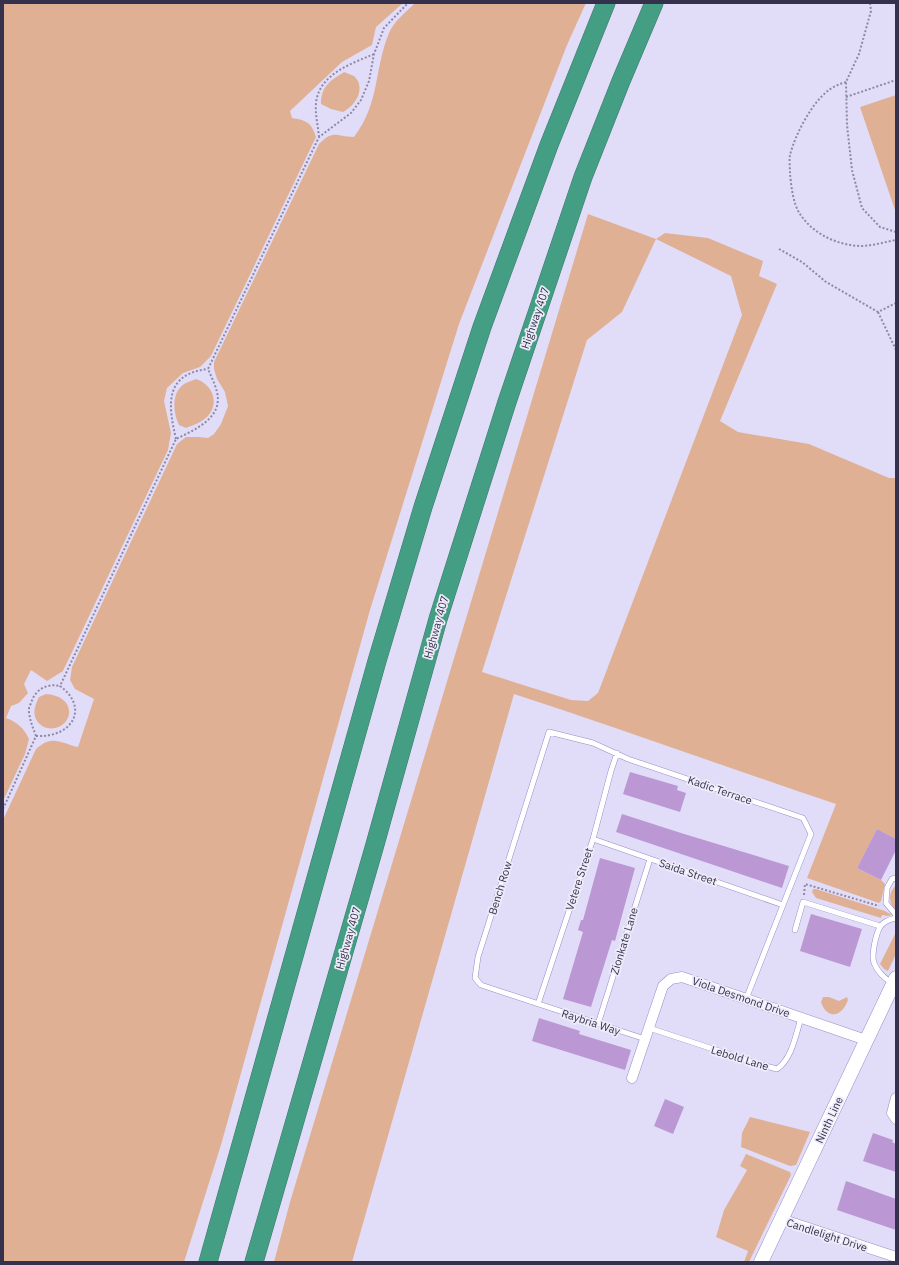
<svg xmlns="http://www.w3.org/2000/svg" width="899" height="1265" font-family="'IBM Plex Sans',sans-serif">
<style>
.green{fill:#e0b095;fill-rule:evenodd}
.building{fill:#bb97d3}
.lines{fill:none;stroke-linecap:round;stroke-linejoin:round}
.lane-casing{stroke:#968ccb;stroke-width:6}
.street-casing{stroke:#968ccb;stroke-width:11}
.secondary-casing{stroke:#968ccb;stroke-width:15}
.highway-casing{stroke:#3f786f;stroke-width:19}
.path{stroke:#8d89a5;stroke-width:2;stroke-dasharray:2 2;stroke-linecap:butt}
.lane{stroke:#fff;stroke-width:5}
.street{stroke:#fff;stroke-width:10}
.secondary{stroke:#fff;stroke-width:14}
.highway{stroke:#449e83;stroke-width:18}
.labels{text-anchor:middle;stroke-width:3.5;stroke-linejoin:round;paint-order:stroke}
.street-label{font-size:11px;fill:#35304b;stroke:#eeecfa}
</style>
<rect width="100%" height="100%" fill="#e1ddf9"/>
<path class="green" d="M3 3H403L376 27 372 45 342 62 290 111 292 118C306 120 312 123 316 137L211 356 200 367 183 373 167 388 164 401 171 433 168 450 63 671 47 681 31 670 24 684 28 693 19 703 11 706 6 718C17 722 24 728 29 739L25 754 3 801Z
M415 3H586L567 45 459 324 370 610 221 1145 184 1262H3V820L36 749C52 734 61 743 78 747L94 699 75 689 70 680 72 667 177 444 186 437H199L208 438 214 434 221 424 228 406 225 392 217 379 214 369V362L319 144C334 129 336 137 354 137 380 103 374 69 389 33 394 21 406 12 415 3Z
M344 72 354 76C356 78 359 82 359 84 362 96 352 107 343 112L331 109 321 104C321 86 330 81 344 72Z
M896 95V213L860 107Z
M588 214 656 239 665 233 708 238 763 261 759 276 777 284 720 421 738 432 809 444 889 478H896V839L877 829 857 868 881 880 885 884 881 901 879 903 807 878 836 804C728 768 622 729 514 694L352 1262H274L290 1202ZM656 239 731 276 742 315 598 693 588 701 571 700 482 672 587 340 622 312Z
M196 379C212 384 220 402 208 416 202 422 194 425 186 428L179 425C173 413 171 393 184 384 187 382 192 381 196 379Z
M46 694C82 697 71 733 47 728 43 727 39 724 37 721 32 713 35 705 39 697Z
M896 885V910C887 902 889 892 896 885Z
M813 889H816L885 911 892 915 887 916 882 915 881 918 816 898 812 892Z
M896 932V954L888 971 884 969 880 964Z
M823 997H829L839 1001 847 997 848 1000C845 1009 836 1020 826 1011 824 1009 822 1005 821 1002Z
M750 1117 810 1132 796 1165 790 1166 741 1147 742 1133Z
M746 1154 790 1172 791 1175 749 1262H744L748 1251 716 1237 724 1210 747 1170 740 1166Z"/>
<path class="building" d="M630 772 678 786 677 790 686 793 680 812 623 794Z
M622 814 681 833 789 866 782 888 616 832Z
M877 829 896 839V850L881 880 857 868Z
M600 858 635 868 615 941 612 940 591 1007 563 999 583 932 578 930 581 920H583Z
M811 914 862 929 850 967 800 951Z
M539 1018 580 1031 579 1034 631 1050 625 1070 532 1041Z
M665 1099 684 1107 673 1134 654 1126Z
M873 1133 893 1140 892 1142 896 1144V1172L863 1161Z
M846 1181 896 1199V1230L837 1210Z"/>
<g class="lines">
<defs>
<path id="lane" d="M593 839 783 905
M896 878 892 879 887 888 886 903 896 915
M795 930 803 902 880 926
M893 984C885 978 878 973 874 963 871 955 876 934 880 927 883 922 891 919 896 918
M538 1004 593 839 611 771 617 753
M598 1024 650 859
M649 1028 762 1065 777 1069C792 1059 796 1034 801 1018
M645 1039 481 985 475 978 478 957 549 732 593 743 628 759 803 818 811 834 746 999"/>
<path id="street" d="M632 1078 663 986 671 979 682 977 866 1040
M896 1098 892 1113 896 1119
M781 1219 896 1257"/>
<path id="secondary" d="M761 1262 896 978"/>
<path id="highway" d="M208 1262 377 661 423 507 482 327 549 145 606 3
M254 1262 374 848 438 619 507 402 583 177 621 81 654 3"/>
</defs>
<use href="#lane" class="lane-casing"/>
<use href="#street" class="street-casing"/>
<use href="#secondary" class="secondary-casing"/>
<use href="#highway" class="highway-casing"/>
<path class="path" d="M870 3 871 11 859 54 846 82 847 125 852 170 862 208 880 227 896 232
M846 82C840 84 834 86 829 90 812 102 795 135 790 155 789 160 790 167 790 173 791 185 793 204 800 214 813 234 837 245 860 246 873 246 884 242 896 240
M846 97 896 80
M319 137C318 126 315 114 316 103 319 74 351 64 374 54
M779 249 802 262 826 282 878 312 896 303
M878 312 896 350
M176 439C168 405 164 374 208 369
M36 736C33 728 30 721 29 712 28 709 30 706 31 703 35 690 46 683 60 686
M3 809 36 736C72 738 90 708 60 686L176 439C196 429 223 418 217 392 215 384 211 376 208 369L319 137 351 113 361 100 369 81 374 54 384 28 408 3
M804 895 805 884 879 906"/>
<use href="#lane" class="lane"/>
<use href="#street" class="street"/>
<use href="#secondary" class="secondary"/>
<use href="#highway" class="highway"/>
</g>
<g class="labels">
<g class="street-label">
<text transform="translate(535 318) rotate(-71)" y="4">Highway 407</text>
<text transform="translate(436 627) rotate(-74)" y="4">Highway 407</text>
<text transform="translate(720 790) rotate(19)" y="4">Kadic Terrace</text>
<text transform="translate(688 872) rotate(19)" y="4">Saida Street</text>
<text transform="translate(579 879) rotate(-72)" y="4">Vetere Street</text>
<text transform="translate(500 888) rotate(-73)" y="4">Bench Row</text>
<text transform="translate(348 938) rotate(-74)" y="4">Highway 407</text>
<text transform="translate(624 941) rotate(-73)" y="4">Zionkate Lane</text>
<text transform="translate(741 997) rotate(19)" y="4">Viola Desmond Drive</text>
<text transform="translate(591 1022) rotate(18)" y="4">Raybria Way</text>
<text transform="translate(740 1058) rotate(17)" y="4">Lebold Lane</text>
<text transform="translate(829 1120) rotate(-65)" y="4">Ninth Line</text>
<text transform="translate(827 1235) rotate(18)" y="4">Candlelight Drive</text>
</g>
</g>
<rect width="899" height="1265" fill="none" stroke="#35304b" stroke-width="8"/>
</svg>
